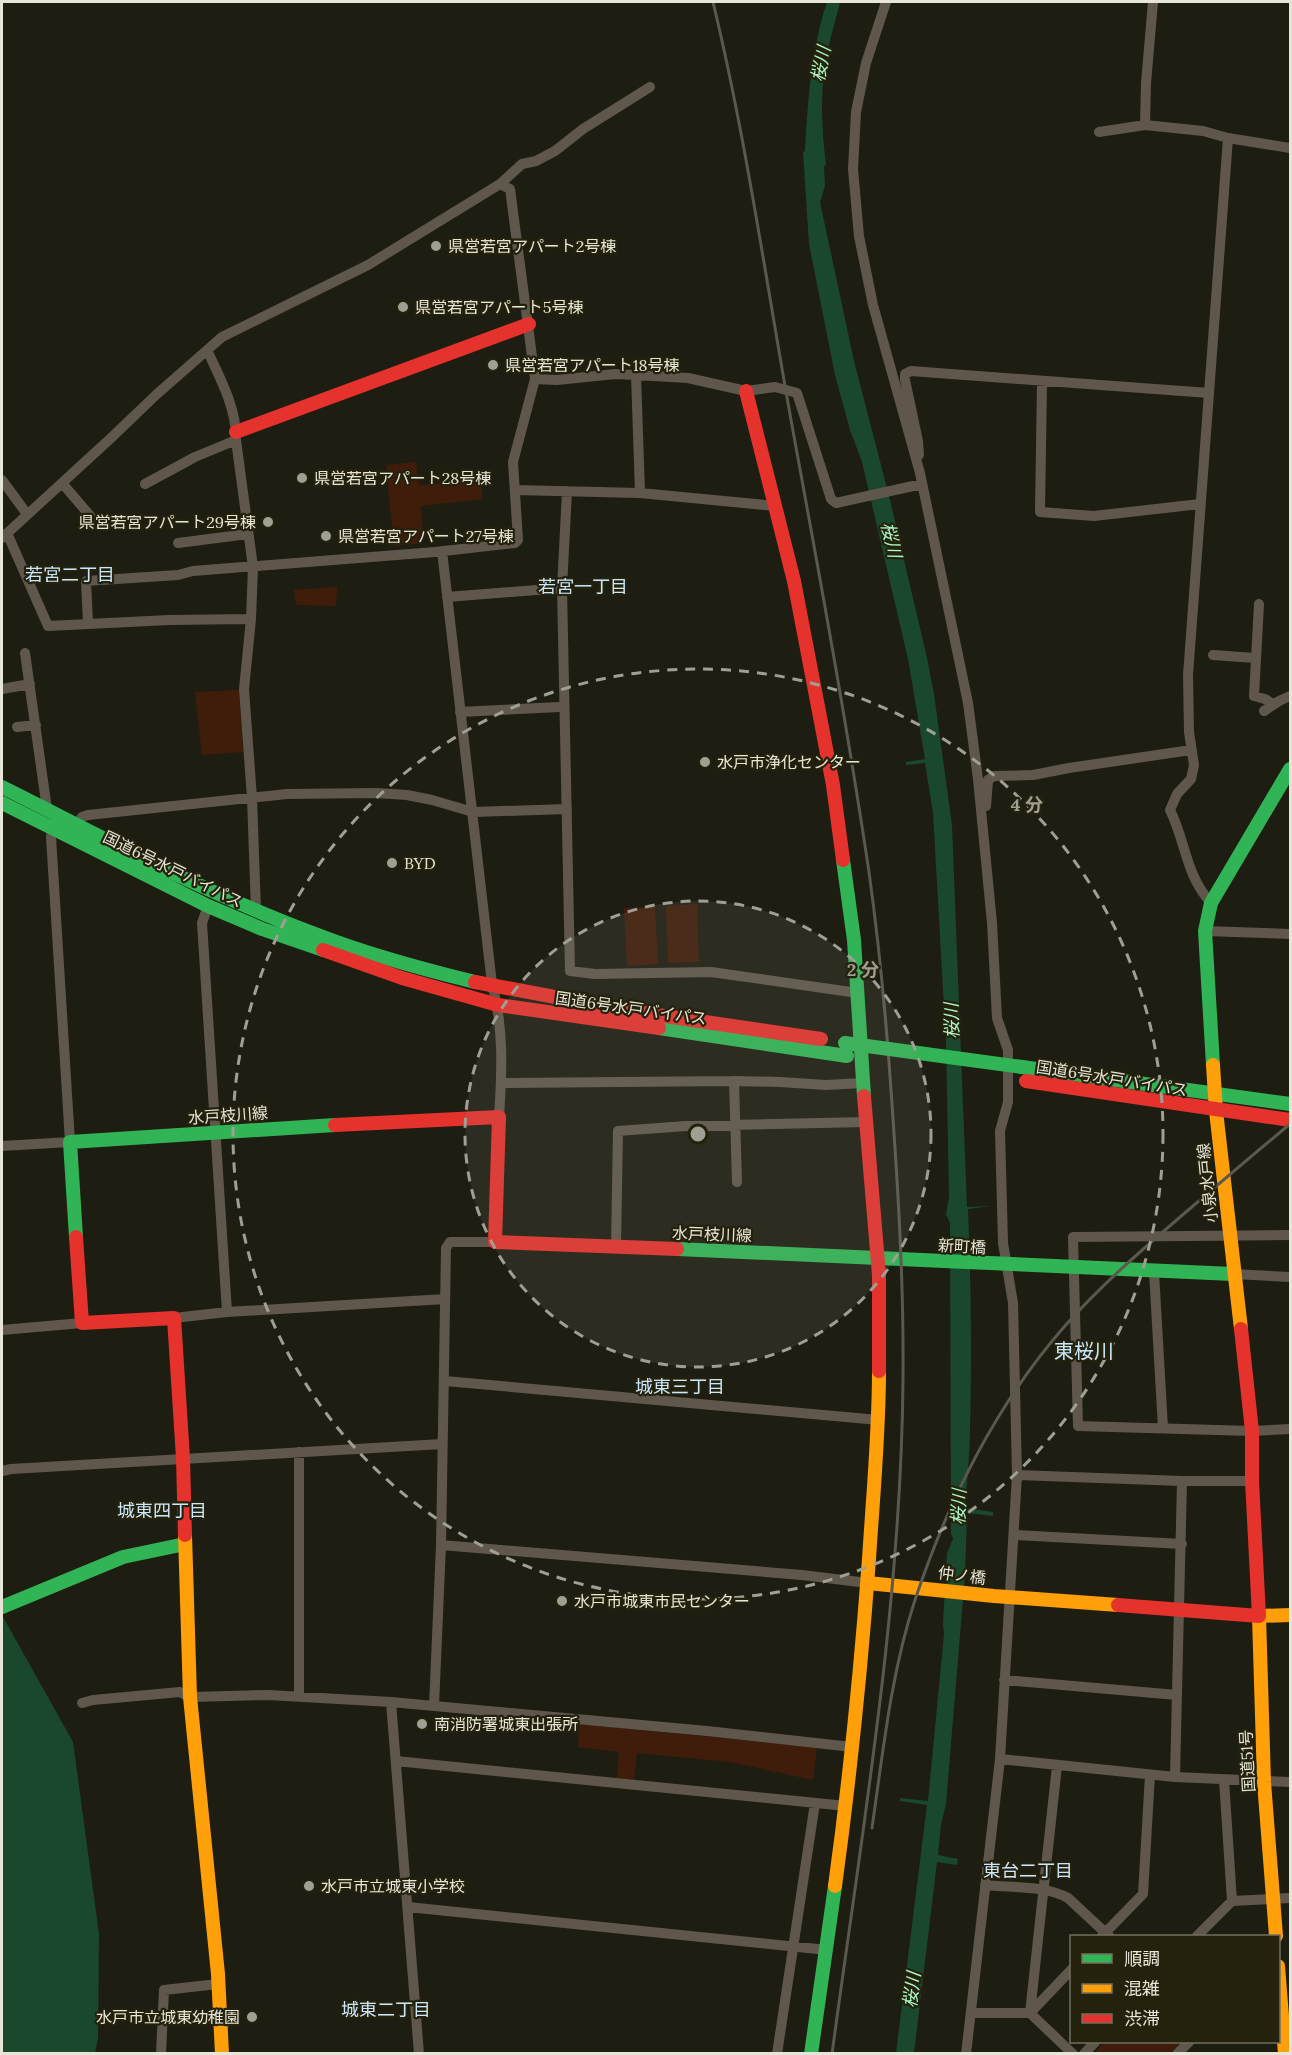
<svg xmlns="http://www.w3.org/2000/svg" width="1292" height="2055" font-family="Lora,'Noto Sans JP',serif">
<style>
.green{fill:#401d0b}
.water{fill:#1a482d}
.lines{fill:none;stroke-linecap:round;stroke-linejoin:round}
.street{stroke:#5f574c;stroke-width:10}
.fast{stroke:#30b455;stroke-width:14}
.slow{stroke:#ff9f0a;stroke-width:14}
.jam{stroke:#e5322d;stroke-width:14}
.rail{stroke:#5b584e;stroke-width:3}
.fast-bridge{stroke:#30b455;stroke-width:14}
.ring{fill:none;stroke:#a09f93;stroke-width:3;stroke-dasharray:10 8}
.poi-dot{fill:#a09f93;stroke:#24210c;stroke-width:2}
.labels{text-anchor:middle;stroke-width:4.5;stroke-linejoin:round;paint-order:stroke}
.poi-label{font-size:16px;fill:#e6e5d8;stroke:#24210c;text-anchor:start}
.street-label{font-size:16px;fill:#e6e5d8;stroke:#24210c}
.water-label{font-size:18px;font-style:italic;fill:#abf8c7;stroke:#24210c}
.neighbourhood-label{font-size:18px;fill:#cbe7fb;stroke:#24210c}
.quarter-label{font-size:20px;fill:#cbe7fb;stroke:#24210c}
.centre{fill:#a09f93;stroke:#24210c;stroke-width:3}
.ring-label{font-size:18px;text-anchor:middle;font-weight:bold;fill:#a09f93;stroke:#24210c;stroke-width:4.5;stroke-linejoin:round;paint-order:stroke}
</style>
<rect width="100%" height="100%" fill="#1e1d12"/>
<path class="green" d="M416 462 419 485 481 480 482 499 421 506 423 543 394 546 386 465Z
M337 587 336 606 296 605 294 590Z
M239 690 243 752 202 755 195 692Z
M697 904 699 962 668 963 666 906Z
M655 907 658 964 627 966 624 908Z
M579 1724 817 1747 813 1780 730 1762 637 1753 634 1780 617 1778 619 1752 578 1747Z
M1105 2042H1181L1169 2053H1094Z"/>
<path class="water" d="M827 2H840C835 23 828 44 825 66 820 99 822 133 826 165L824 166 825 186 820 202 854 361 890 500 927 658 934 694 952 825 967 1207 991 1206 968 1209C971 1283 972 1356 970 1430 970 1456 966 1482 966 1508L993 1512V1516L967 1513 965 1575 946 1804 941 1825 938 1855 958 1859 957 1865 937 1862 914 2053H896L927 1805 900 1801V1798L928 1801 944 1634 943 1623 947 1553 953 1539 951 1533 950 1223 946 1214 949 1197 946 1042 933 813 925 763 906 765V762L925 759 908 659 862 462 850 430 835 375 809 244 803 152 805 151C808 100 811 50 827 2Z
M2 1615 73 1742 99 1934 98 2038 95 2053H2Z"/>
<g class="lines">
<path class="street" d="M886 2 866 63 856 112 853 169 859 236 873 305 920 473 968 703 978 779 992 923 997 1018 1008 1050V1102L1000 1131 1003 1243 1013 1303 1017 1475 1000 1759 966 2054
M1145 125 1146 83 1153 2
M1099 132 1145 125 1203 131 1228 138 1290 148
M500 184 522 164 536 161 555 151 583 129 650 87
M207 350C220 378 237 409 236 440L253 567 251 619 244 689 252 798 256 911
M636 375 640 493
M535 379 557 380 615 374 636 375 688 378 746 391 775 387 797 393 831 499 836 503 922 484
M1042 382 1040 512 1094 516 1200 504
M919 455 918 441 905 380V374L911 371 1209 393
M2 480 27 514
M62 483 92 518
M145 484 195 457 236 440
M515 490 640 493 776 506
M567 491 562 588 570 971 595 974 711 972 858 993
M7 533 48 626 169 620 251 619
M2 538 111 438 157 394 222 337 368 265 500 184 510 189 535 379 513 462 518 540 515 543 435 552 193 571 178 575 86 581 88 623
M178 543 248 534
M442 551 492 984C504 1028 502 1072 499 1117
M447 597 562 588
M1259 604 1254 696 1265 699 1273 704
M25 653 47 809
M1213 655 1255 658
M2 689 30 684
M1264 711 1279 701 1290 696
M460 712 559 707
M17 727 36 725
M986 806 988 780 994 776 1033 775 1069 768 1191 750
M77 824 82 817 88 815 287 794 376 793 407 795 432 800 473 812 567 809
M1211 903C1185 874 1186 842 1170 810L1177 794 1191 779 1194 765 1189 732 1188 675 1228 138
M208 906 202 923 227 1312
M1205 931 1290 934
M734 1081 737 1182
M501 1083 734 1081 780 1082 826 1085 863 1083
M2 1146 70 1142 51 837 53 825
M1290 1235 1073 1237 1078 1426 1252 1431 1290 1429
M616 1246 618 1131 686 1126 866 1122
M1154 1272 1163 1428
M1233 1274 1290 1277
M174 1318 227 1312 445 1299
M2 1330 82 1323
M445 1381 879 1420
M2 1471 11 1469 442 1444
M1017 1475 1182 1481H1252
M1014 1535 1182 1544
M441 1545 802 1575 868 1583
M1004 1680 1177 1695
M299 1697V1452
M391 1702 419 2054
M82 1703 93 1700 180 1692 190 1697 268 1695 391 1702 707 1731 852 1747
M434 1706 441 1545 446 1248 450 1242H495
M1000 1759 1175 1777 1290 1782
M396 1761 846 1806
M1057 1766 1030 2013 1073 2054
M1175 1777 1182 1481
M1224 1780 1232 1901
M985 1885C1011 1888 1044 1885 1068 1898L1109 1936
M408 1907 827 1950
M1102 1936 1143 1894 1150 1775
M1197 1936 1232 1901 1290 1898
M972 2013H1030L1072 1969
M161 2054 164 1990 218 1984
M777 2054 815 1803
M1084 2054 1095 2042
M1177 2054 1189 2042"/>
<path class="fast" d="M2 787C106 839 209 895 318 935 369 955 422 969 475 982
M2 803 208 906 262 929 323 950
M843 860 854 940 864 1096
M659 1028 847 1056
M1213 1065 1205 931 1211 903 1290 769
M1022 1067 1290 1104
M76 1237 70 1142 335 1125
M677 1249C862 1256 1048 1267 1233 1274
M2 1607 123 1557 185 1544
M811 2054 835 1886"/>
<path class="slow" d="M1213 1065 1216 1111 1241 1329
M185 1535 190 1697 218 1974 222 2054
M868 1583 994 1596 1118 1605
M835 1886C850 1777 861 1668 869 1559 873 1496 879 1434 879 1371
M1276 1936 1264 1782 1259 1616 1290 1615
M1278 1966 1285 2054"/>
<path class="jam" d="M746 391 794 581 833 785 843 860
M236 432 529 324
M323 950 402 978 498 1005 659 1028
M475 982 624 1010 821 1039
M1026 1081 1290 1120
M864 1096 879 1275V1371
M335 1125 499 1117 495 1242 677 1249
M76 1237 82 1323 174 1318 183 1458 185 1535
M1118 1605 1259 1616 1252 1481V1431L1241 1329"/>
<path class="rail" d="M713 2C747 143 767 288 793 431 820 578 847 725 869 872 879 944 886 1017 891 1090 898 1187 904 1284 903 1381 901 1607 862 1830 832 2054
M872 1828C883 1752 891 1673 915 1600 948 1501 995 1406 1064 1327 1101 1285 1144 1248 1186 1212 1221 1182 1255 1153 1290 1124"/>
<path class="fast-bridge" d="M845 1043 1022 1067"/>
</g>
<circle cx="698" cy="1134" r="233" fill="#a09f93" fill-opacity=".12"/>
<g class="ring">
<circle cx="698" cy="1134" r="233"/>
<circle cx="698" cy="1134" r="465"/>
</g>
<g class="poi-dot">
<circle cx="436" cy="246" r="6"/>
<circle cx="403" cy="307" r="6"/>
<circle cx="493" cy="365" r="6"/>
<circle cx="302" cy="478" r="6"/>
<circle cx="268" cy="522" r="6"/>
<circle cx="326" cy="536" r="6"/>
<circle cx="705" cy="762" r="6"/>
<circle cx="392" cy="863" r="6"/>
<circle cx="562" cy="1601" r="6"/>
<circle cx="422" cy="1724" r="6"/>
<circle cx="309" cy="1886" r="6"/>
<circle cx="252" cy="2017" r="6"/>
</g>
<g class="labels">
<g class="poi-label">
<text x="448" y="252">県営若宮アパート2号棟</text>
<text x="415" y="313">県営若宮アパート5号棟</text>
<text x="505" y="371">県営若宮アパート18号棟</text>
<text x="314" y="484">県営若宮アパート28号棟</text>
<text x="256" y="528" text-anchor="end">県営若宮アパート29号棟</text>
<text x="338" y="542">県営若宮アパート27号棟</text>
<text x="717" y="768">水戸市浄化センター</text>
<text x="404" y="869">BYD</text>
<text x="574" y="1607">水戸市城東市民センター</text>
<text x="434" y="1730">南消防署城東出張所</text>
<text x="321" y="1892">水戸市立城東小学校</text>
<text x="240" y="2023" text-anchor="end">水戸市立城東幼稚園</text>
</g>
<g class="street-label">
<text transform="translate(173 869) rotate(26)" y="6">国道6号水戸バイパス</text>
<text transform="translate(631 1008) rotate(8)" y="6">国道6号水戸バイパス</text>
<text transform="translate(1112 1078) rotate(9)" y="6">国道6号水戸バイパス</text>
<text transform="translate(228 1115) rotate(-4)" y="6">水戸枝川線</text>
<text transform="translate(1207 1183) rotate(-96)" y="6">小泉水戸線</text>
<text transform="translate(712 1234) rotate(2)" y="6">水戸枝川線</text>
<text transform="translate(962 1246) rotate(3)" y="6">新町橋</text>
<text transform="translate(962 1575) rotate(7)" y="6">仲ノ橋</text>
<text transform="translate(1247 1761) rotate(-93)" y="6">国道51号</text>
</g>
<g class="water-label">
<text transform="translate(821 64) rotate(-79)" y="6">桜川</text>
<text transform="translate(891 540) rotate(77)" y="6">桜川</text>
<text transform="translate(952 1021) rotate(-92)" y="6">桜川</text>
<text transform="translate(959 1507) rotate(-88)" y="6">桜川</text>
<text transform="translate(912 1990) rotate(-83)" y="6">桜川</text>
</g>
<g class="neighbourhood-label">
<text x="70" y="581">若宮二丁目</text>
<text x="583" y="593">若宮一丁目</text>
<text x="680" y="1393">城東三丁目</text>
<text x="162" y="1517">城東四丁目</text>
<text x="1028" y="1877">東台二丁目</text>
<text x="386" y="2016">城東二丁目</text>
</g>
<g class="quarter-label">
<text x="1084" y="1358">東桜川</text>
</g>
</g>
<circle cx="698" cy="1134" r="9" class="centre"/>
<g class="ring-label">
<text x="1027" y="811">4 分</text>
<text x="863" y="976">2 分</text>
</g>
<rect width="1292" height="2055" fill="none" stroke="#e6e5d8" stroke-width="6"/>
<rect x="1070" y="1935" width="210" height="108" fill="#24210c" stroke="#726f5e" stroke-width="1.5"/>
<rect x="1082" y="1954" width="30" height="9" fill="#30b455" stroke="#726f5e" stroke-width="1.5"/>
<text x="1124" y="1965" font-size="18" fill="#e6e5d8">順調</text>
<rect x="1082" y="1984" width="30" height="9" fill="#ff9f0a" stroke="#726f5e" stroke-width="1.5"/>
<text x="1124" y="1995" font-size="18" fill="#e6e5d8">混雑</text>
<rect x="1082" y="2014" width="30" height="9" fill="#e5322d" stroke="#726f5e" stroke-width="1.5"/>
<text x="1124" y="2025" font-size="18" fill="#e6e5d8">渋滞</text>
</svg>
